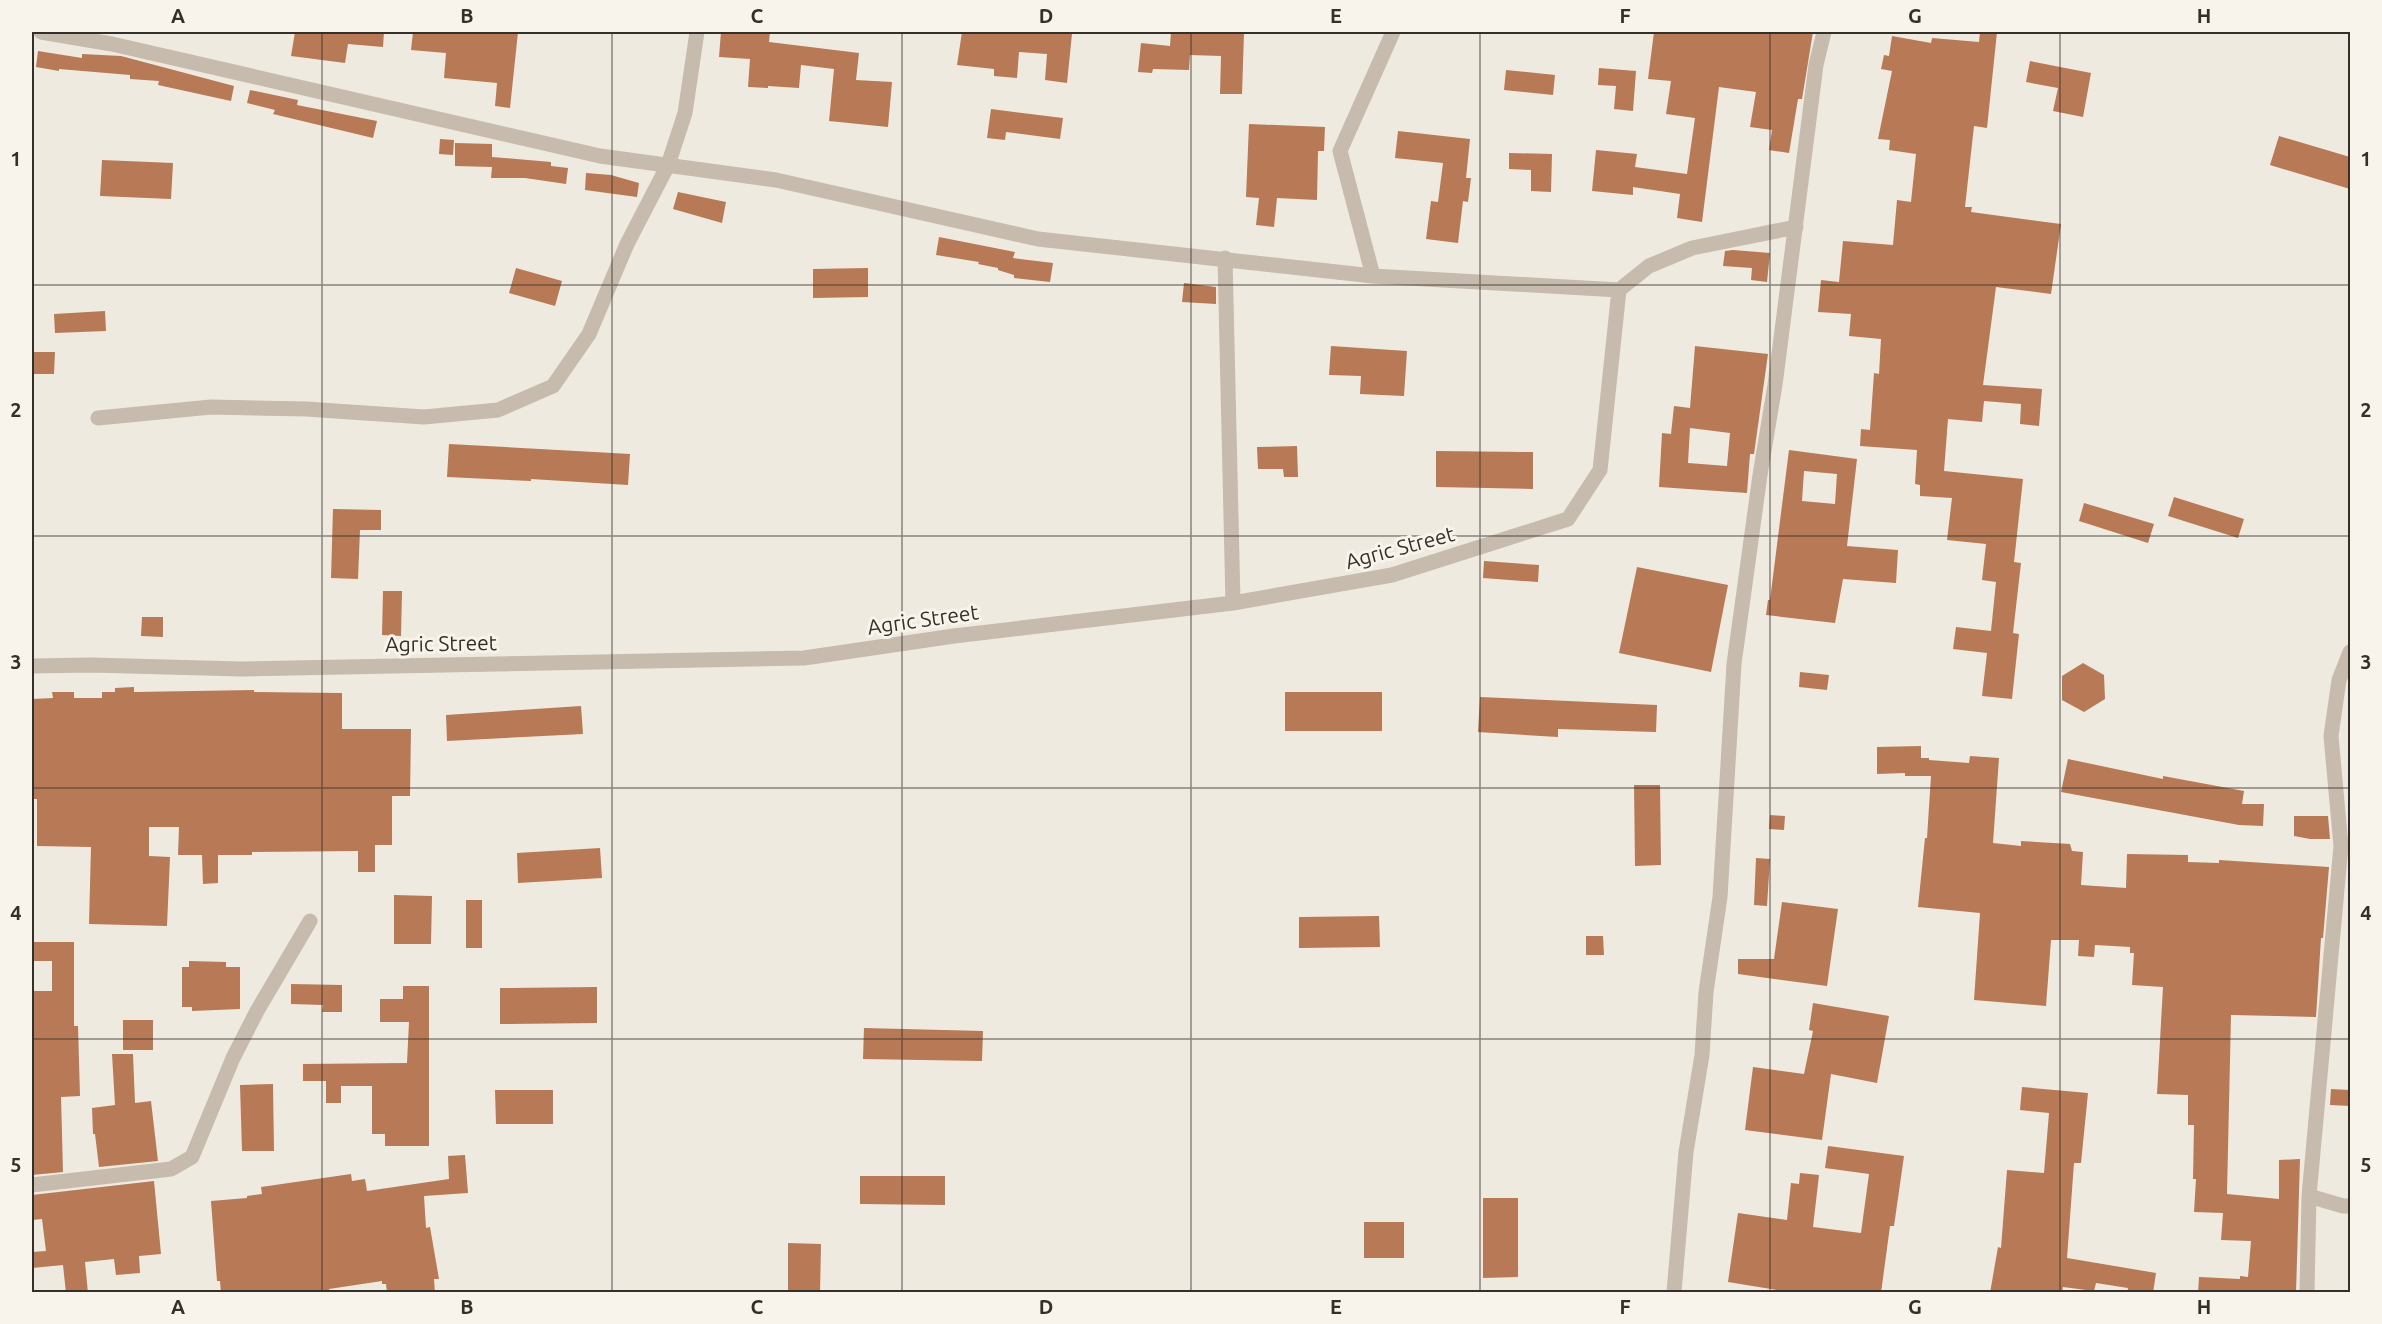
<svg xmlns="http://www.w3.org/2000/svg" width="2382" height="1324" font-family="Ubuntu,sans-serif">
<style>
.building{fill:#b77956;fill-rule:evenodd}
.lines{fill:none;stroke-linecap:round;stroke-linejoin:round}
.minor{stroke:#c6bbac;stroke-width:15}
.grid{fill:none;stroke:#352f2a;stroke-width:1.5;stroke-opacity:0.55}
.labels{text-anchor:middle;stroke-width:6;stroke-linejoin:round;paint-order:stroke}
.street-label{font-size:21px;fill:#352f2a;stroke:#f8f3eb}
.neatline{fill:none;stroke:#352f2a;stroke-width:2}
.grid-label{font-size:20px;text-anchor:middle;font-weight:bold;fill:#352f2a}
</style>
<rect width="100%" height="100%" fill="#efeadf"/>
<path class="building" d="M295 32H384L383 47 348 44 345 63 291 56Z
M413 32H518L510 108 495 106 497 83 444 78 446 53 411 50Z
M721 32H770L769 42 859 53 856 80 892 82 888 127 829 121 834 69 801 65 799 88 768 86V88L748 87 750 59 719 57Z
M962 32H1048L1072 34 1067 83 1045 80 1047 54 1019 52 1017 78 994 76V69L957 65Z
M1171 32 1244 33 1242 94H1220L1221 56 1190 55 1189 70 1153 69 1152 73 1138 72 1141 43 1170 46Z
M1654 32H1813L1802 99H1798L1789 153 1769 150 1772 130 1750 127 1756 92 1719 87 1702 222 1677 218 1680 194 1633 187V195L1592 191 1596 150 1637 154 1635 167 1687 174 1695 118 1666 114 1671 81 1648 79Z
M1980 32H1997L1987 128 1974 126 1965 207H1972L1971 212 2061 224 2051 294 1996 287 1983 385 2042 389 2039 426 2020 424 2021 404 1984 401 1982 422 1948 419 1944 471 2023 479 2014 562 2021 563 2013 633 2019 634 2012 699 1982 696 1987 653 1953 649 1956 627 1991 631 1996 582 1982 580 1986 544 1947 540 1952 498 1920 496V485L1915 484 1917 450 1860 446 1861 429 1870 430 1874 373 1879 374 1881 339 1849 336 1851 314 1818 312 1821 280 1839 282 1843 241 1893 245 1897 200 1911 202 1916 154 1889 150 1890 140 1878 139 1892 71 1881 69 1884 55 1889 56 1892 36 1931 43 1932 38 1979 42Z
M38 51 82 58V54L121 56 234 86 231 101 158 85 159 81 130 79V75L59 69V71L36 67Z
M2030 61 2091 73 2083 117 2053 111 2058 88 2026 82Z
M1599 68 1636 71 1633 111 1614 109 1616 86 1598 85Z
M1506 70 1555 75 1553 95 1504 90Z
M250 90 298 100 297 105 377 121 373 138 273 114 275 110 247 103Z
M991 109 1063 118 1060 139 1006 132 1005 140 987 138Z
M1249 124 1325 127 1324 151H1318L1317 200 1277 198 1274 227 1256 225 1259 198 1246 197Z
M1398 131 1470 139 1466 178H1471L1468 202 1463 201 1458 243 1426 239 1431 201 1438 202 1443 163 1395 158Z
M2279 136 2350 157V189L2270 165Z
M440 139 454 140 453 155 439 154Z
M455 143 492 144V157L551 162V166L568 168 566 184 525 178H491L492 167 455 166Z
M1509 153 1552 154 1551 192 1531 191V170L1509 169Z
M102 160 173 163 171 199 100 196Z
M586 173 611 175 639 183 637 197 585 190Z
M678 192 726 202 722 223 673 209Z
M939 237 1015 252 1013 258 1053 263 1050 282 1014 278V275L998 270V268L978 264 979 262 936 255Z
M1733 250 1770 253 1767 282 1751 280 1752 268 1723 266 1725 251Z
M516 268 562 281 555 306 509 293Z
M868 268V297L813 298V269Z
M1184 283 1216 287V304L1182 302Z
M105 311 106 331 55 333 54 314Z
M1331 346 1407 351 1404 396 1360 394 1361 376 1329 375Z
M1695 346 1768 354 1754 454H1750L1747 493 1659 487 1662 433 1671 434 1674 406 1690 408ZM1690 428 1730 433 1727 466 1688 463Z
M32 352H55L54 374H32Z
M449 444 630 454 628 485 531 479V481L447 477Z
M1297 446 1298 477H1284L1283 469H1258L1257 447Z
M1789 450 1857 459 1847 546 1898 550 1896 583 1843 579 1835 623 1766 615 1768 600H1770ZM1804 471 1837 474 1835 504 1802 501Z
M1436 451 1533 452V489L1436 487Z
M2174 497 2244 519 2238 538 2168 516Z
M2084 503 2154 524 2148 543 2079 521Z
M333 509 381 510V530H360L358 579 331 578Z
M1484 561 1539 565 1538 582 1483 578Z
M1637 567 1728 585 1711 672 1619 653Z
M383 591H402L401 636 382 635Z
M142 617H163V637L141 636Z
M2083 663 2104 675 2105 699 2084 712 2062 700V676Z
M1800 672 1829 675 1827 690 1799 687Z
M134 687V692L254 690V692L342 693V729H411L410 796H392V845H375V872H358V851L252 852V855H218V883L203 884 202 855H178L179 827H149V856L170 857 167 926 89 924 91 847 37 846V799H32V699L53 698 52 692H74V698H102V692H115V688Z
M1285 692H1382V731H1285Z
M1480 697 1657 705 1656 732 1558 729V737L1478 732Z
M581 706 583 734 447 741 446 715Z
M1921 746V758H1929V760L1969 763 1970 756 1999 758 1993 843 2021 846V841L2070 844 2072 851 2083 852 2081 885 2126 888 2127 854 2188 855V862L2219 863V860L2329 867 2323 938H2321L2316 1017 2231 1015 2227 1194 2279 1199V1160L2300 1159 2296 1293H2198L2199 1277 2240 1279V1276L2248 1277 2251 1241 2221 1240 2223 1213 2194 1212 2196 1179H2193L2194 1125H2188V1095L2157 1094 2163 987 2132 985 2134 953H2130V947L2095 945 2094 957 2078 956 2079 940H2051L2046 1006 1974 1000 1980 913 1918 907 1925 838H1927L1931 776H1905V773L1877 774V747Z
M2068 759 2163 779V776L2244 791 2242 804H2264L2263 826 2239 825 2061 792Z
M1634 785H1660L1661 865 1635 866Z
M1770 815 1785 816 1784 830 1769 829Z
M2294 816H2328L2330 839H2310L2294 836Z
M600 848 602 878 518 883 517 853Z
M1756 858 1770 859 1767 906 1754 905Z
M394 895 432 896 431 944H394Z
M466 900H482V948H466Z
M1782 902 1838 909 1827 986 1738 974V959H1774Z
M1379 916 1380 947 1299 948V917Z
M1586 936H1603L1604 955H1586Z
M32 942H74V1026H78L80 1096 61 1097 63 1172 32 1175V991H52V961H32Z
M189 961 226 962V967H240V1009L192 1011V1007H182V967H189Z
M291 984 342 985V1012H322L323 1005 291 1004Z
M403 986H429V1146H385V1134H372V1086H341V1103H326V1081H303V1064L407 1063 409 1022H380V999H403Z
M597 987V1023L500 1024V988Z
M1813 1003 1889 1016 1877 1083 1831 1074 1822 1140 1745 1130 1753 1067 1804 1074 1813 1031 1809 1030Z
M123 1020H153V1050H123Z
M864 1028 983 1031 982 1061 863 1059Z
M112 1054H133L135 1103 151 1101 158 1161 99 1167 95 1134H93L92 1108 115 1105Z
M273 1084 274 1151H242L240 1085Z
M2022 1087 2088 1093 2081 1163H2074L2067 1258 2156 1273 2153 1293H2127L2128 1288 2096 1283 2094 1291 2063 1287 2062 1293H1990L1998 1247 2001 1248 2007 1170 2044 1173 2049 1113 2020 1110Z
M2331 1089 2350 1090V1106L2330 1105Z
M495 1090H553V1124H496Z
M1828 1146 1904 1156 1894 1226H1890L1881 1293H1796L1728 1282 1738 1213 1787 1220 1791 1183 1799 1184 1800 1173 1819 1175 1813 1227 1861 1233 1869 1174 1825 1168Z
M465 1155 468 1193 424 1196 426 1228 430 1227 439 1279H434L435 1293H387L386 1284H382V1281L329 1289 330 1293H221L220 1281H217L211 1201 247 1198V1196L262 1194 261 1187 351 1174 352 1181 365 1179 367 1191 449 1179 448 1156Z
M860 1176H945V1205L860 1204Z
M154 1181 161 1254 139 1256 140 1273 116 1275 114 1259 85 1262 88 1293H66L63 1265 32 1268V1252L46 1251 42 1219 32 1220V1195Z
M1483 1198H1518V1277L1483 1278Z
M1364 1222H1404V1258H1364Z
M788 1243 821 1244 820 1293H788Z"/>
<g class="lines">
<path class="minor" d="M41 32 112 44 600 156 776 180 1038 239 1373 276 1619 290 1649 266 1692 248 1796 227
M1225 258 1233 603
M1373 276 1340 151 1393 32
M98 418 211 407 306 409 424 417 498 410 553 386 589 334 627 244 668 165 685 113 697 32
M32 666 91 665 241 669 804 658 954 636 1233 603 1392 575 1568 519 1600 470 1619 290
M32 1185 171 1169 192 1157 233 1058 257 1011 310 921
M2309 1196 2343 1206H2350
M1674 1292 1686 1152 1702 1055 1706 992 1720 897 1734 664 1760 475 1775 385 1816 65 1824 32
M2307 1292 2309 1196 2341 846 2331 736 2339 680 2350 652"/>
</g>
<path class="grid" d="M322 32V1292M612 32V1292M902 32V1292M1191 32V1292M1480 32V1292M1770 32V1292M2060 32V1292M32 285H2350M32 536H2350M32 788H2350M32 1039H2350"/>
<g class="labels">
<g class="street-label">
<text transform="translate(1400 548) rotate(-15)" y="7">Agric Street</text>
<text transform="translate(923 620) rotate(-8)" y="7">Agric Street</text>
<text transform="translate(441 644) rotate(-1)" y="7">Agric Street</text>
</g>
</g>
<rect width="2382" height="1324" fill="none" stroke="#f8f3eb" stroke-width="66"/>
<rect x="33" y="33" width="2316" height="1258" class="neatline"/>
<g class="grid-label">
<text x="178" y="23">A</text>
<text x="467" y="23">B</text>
<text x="757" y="23">C</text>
<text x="1046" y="23">D</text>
<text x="1336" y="23">E</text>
<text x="1625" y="23">F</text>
<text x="1915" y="23">G</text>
<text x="2204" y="23">H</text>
<text x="16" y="166">1</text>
<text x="2366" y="166">1</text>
<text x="16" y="417">2</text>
<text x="2366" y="417">2</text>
<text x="16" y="669">3</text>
<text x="2366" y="669">3</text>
<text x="16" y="920">4</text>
<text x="2366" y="920">4</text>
<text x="16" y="1172">5</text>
<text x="2366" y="1172">5</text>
<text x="178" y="1314">A</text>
<text x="467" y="1314">B</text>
<text x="757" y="1314">C</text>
<text x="1046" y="1314">D</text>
<text x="1336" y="1314">E</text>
<text x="1625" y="1314">F</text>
<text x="1915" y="1314">G</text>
<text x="2204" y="1314">H</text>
</g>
</svg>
